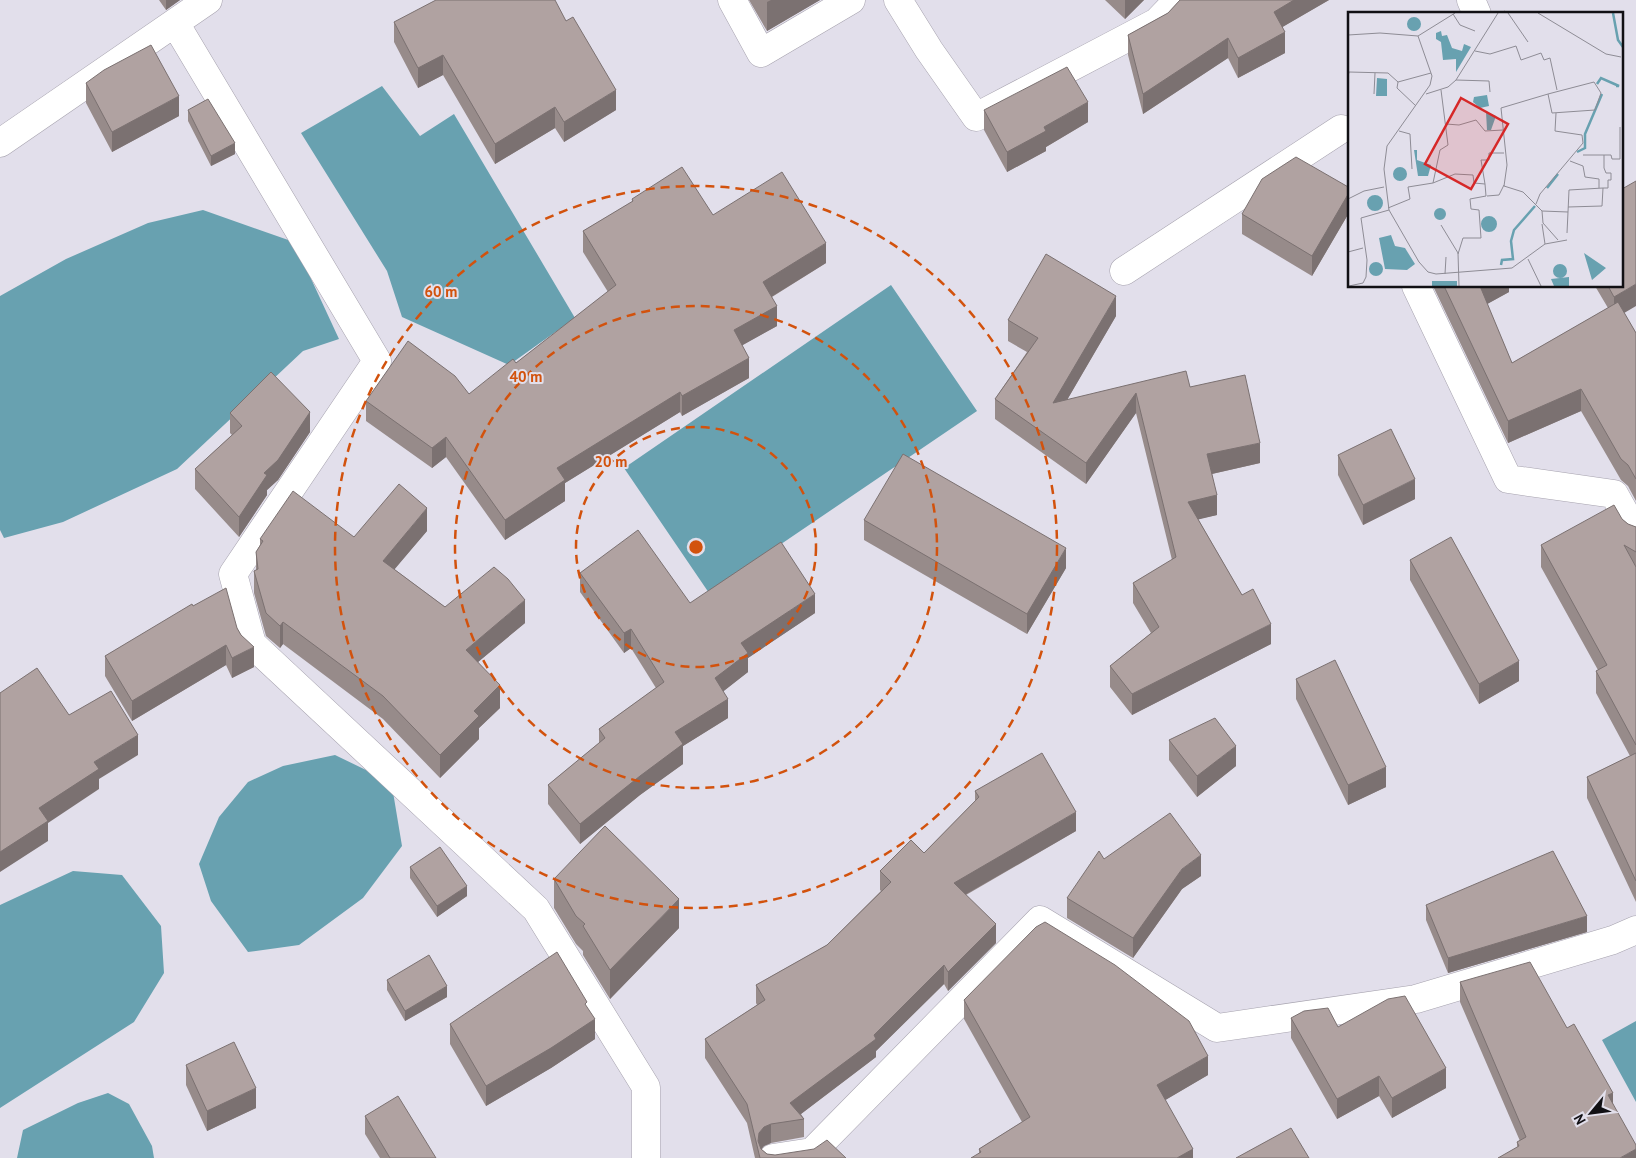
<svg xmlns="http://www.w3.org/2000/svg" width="1636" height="1158" font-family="'PT Sans',sans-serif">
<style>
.water{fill:#68a1b0}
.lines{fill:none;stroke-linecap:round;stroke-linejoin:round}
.street-casing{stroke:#a6a2ae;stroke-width:29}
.street{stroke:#fff;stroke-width:28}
.wall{fill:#978b8a}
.shaded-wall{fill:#7b7171}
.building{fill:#b0a2a1;stroke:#7b7171}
.ring{fill:none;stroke:#d2520d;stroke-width:2.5;stroke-dasharray:9 6}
.inset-river{fill:none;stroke:#68a1b0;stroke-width:2.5}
.inset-road{fill:none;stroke:#8e8c95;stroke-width:1}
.view{fill:#d62828;fill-opacity:0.15;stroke:#d62828;stroke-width:2.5}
.inset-edge{fill:none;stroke:#111014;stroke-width:2.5}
.centre{fill:#d2520d;stroke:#e2dfeb;stroke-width:2.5}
.ring-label{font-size:15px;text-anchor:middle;font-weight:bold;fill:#d2520d;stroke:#e2dfeb;stroke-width:4;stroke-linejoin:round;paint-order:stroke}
</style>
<rect width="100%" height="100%" fill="#e2dfeb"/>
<path class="water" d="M382 86 420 136 454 114 575 318 509 365 402 317 387 271 301 133Z
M203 210 294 242 339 339 303 351 177 469 63 522 4 538 0 530V296L66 259 148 223Z
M891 285 977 411 709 593 624 468Z
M335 755 366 770 393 792 402 846 363 898 299 945 248 952 211 901 199 864 219 817 248 782 283 766Z
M73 871 122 875 161 926 164 973 134 1022 0 1108V905Z
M1636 1021V1102L1602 1040Z
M108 1093 129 1104 152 1146 154 1158H17L23 1130 78 1103Z"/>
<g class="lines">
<defs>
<path id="street" d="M732 0 761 53 851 0
M898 0 929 50 976 117 1157 22 1178 0
M1471 0 1477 14
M175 23 377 361 233 574 252 644 536 909 646 1087V1158
M0 143 208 0
M1124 271 1341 129
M1416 286 1508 479 1614 494 1636 533
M773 1158 812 1152 1040 920 1217 1028 1416 999 1613 940 1636 930"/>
</defs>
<use href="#street" class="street-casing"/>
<use href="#street" class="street"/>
</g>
<path class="wall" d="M159 0H180L166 10Z
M749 0H820L767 31Z
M1105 0H1144L1125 19Z
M1180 0H1329L1282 27 1285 53 1238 78 1228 58 1143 114 1128 55V35L1168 13Z
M394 22 616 110 564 142 555 128 495 164 443 75 418 88 394 42Z
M86 83 179 116 112 152 86 103Z
M188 110 235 154 211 166 188 121Z
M984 110 1088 122 1046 147V151L1007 172 984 130Z
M1350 188V211L1312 276 1242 234V214Z
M632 199 713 215 826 263 772 297 777 326 742 345 749 378 682 416 680 412 565 483V501L505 540 446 457 432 468 366 421V401L469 394 516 363 608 292 583 252V231L632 202Z
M1433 286H1509V292L1487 304 1512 363 1608 308 1595 286H1622L1624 313 1636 333V501L1628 486 1621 480 1581 411 1508 443Z
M1116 316 1067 400 1190 387 1260 463 1212 474 1217 515 1198 519 1242 595 1271 644 1132 715 1110 687V666L1151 633 1133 603V583L1172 560 1136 413 1086 484 995 419V399L1027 352 1008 341V320Z
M230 413 310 432 278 480 267 490V495L239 537 195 489V469L232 435 230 433Z
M1338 455 1415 499 1363 525 1338 475Z
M1622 519 1628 524 1636 527V902L1587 798V777L1630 756 1596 693V671L1598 670 1541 567V545Z
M864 520 1066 568 1027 634 864 540Z
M427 531 394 569 445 607 525 623 478 662 500 708 479 728V739L440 778 383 719 283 644 280 648 266 636 254 593V571L256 570V552L260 545V539L354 537Z
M1410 560 1519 681 1479 704 1410 580Z
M580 573 690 603 815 613 748 658V672L723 691 728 718 683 746V764L640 795 580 844 548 804V785L599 743V729L656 688 631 648 624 653 580 592Z
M193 606 237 628 241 635 254 667 232 678 226 665 132 721 105 676V656Z
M1296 679 1386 787 1348 805 1296 699Z
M1169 740 1236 766 1197 797 1169 760Z
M975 791 1076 831 966 895 996 943 948 991 944 984 876 1051V1057L801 1114 804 1119V1137L771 1143 764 1146 761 1149 767 1154 775 1155 846 1158H755L747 1123 705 1058V1039L757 1005 756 1003V985L827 945 881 891 880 890V871L924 853 975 801Z
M1104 859 1201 876 1182 889 1133 958 1067 918V898Z
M410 867 467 896 437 917 410 878Z
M554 879 679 928 610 999 583 955V951L576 944 554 908Z
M1426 905 1587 932 1448 973 1426 920Z
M387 980 447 997 405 1021 387 990Z
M1460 982 1567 1028 1613 1093 1517 1147V1142L1520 1141 1460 1002Z
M964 1000 1208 1075 1165 1100 1193 1158 979 1154V1149L1022 1122 964 1019Z
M587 1007 595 1039 551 1068 486 1106 450 1044V1024Z
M1291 1018 1338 1027 1446 1088 1392 1118 1379 1096 1337 1119 1291 1038Z
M186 1065 256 1108 207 1131 186 1085Z
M365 1116 436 1158H380L365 1134Z"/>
<path class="shaded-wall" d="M166 0H180L166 10Z
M771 0H820L767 31V2Z
M1125 0H1144L1125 19Z
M1294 0H1329L1274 32V12Z
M1285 32V53L1238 78V58Z
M1228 38V58L1143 114V94Z
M443 55V75L418 88V68Z
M616 90V110L564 142V122Z
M179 96V116L112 152V132Z
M1088 102V122L1046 147V151L1007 172V152L1044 127Z
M555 107V128L495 164V144Z
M235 143V154L211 166V156Z
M1350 191V211L1312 276V256Z
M826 243V263L763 302V282Z
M1636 284V306L1614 319V297Z
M1480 286H1509V292L1480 308Z
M1116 296V316L1053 424V403Z
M777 306V326L734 350V330Z
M749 358V378L682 416V396Z
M1581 389V411L1508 443V421Z
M680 392V412L565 483V501L505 540V520L557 468Z
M1136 393V413L1086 484V463Z
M310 412V432L278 480 267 490V495L239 537V517L264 473Z
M446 437V457L432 468V448Z
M1260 443V463L1207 475V454Z
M1415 479V499L1363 525V505Z
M1217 495V515L1188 522V502Z
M427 508V531L383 583V561Z
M1066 548V568L1027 634V614Z
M815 594V613L748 658V672L715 698V678L741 643Z
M525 600V623L466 672V650Z
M283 622V644L280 648V626Z
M1271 624V644L1132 715V694Z
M631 629V648L624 653V633Z
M226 645V665L132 721V701Z
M254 647V667L232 678V658Z
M1519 661V681L1479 704V684Z
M500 685V708L479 728V739L440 778V755L474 711Z
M728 699V718L683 746V764L640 795 580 844V824L675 732Z
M138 735V755L99 779V789L48 823V841L0 872V852L39 808 94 762Z
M1236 746V766L1197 797V776Z
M1386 767V787L1348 805V785Z
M1076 812V831L954 901V883Z
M1201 855V876L1182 889 1133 958V938L1182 869Z
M467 886V896L437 917V906Z
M679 899V928L610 999V970Z
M1587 916V932L1448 973V958Z
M996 924V943L948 991V972Z
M944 965V984L876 1051V1057L793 1120 790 1103 874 1035Z
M447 986V997L405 1021V1011Z
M595 1019V1039L551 1068 486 1106V1086Z
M1208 1056V1075L1157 1105V1085Z
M1446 1068V1088L1392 1118V1098Z
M1379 1076V1096L1337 1119V1099Z
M256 1088V1108L207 1131V1111Z
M1613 1093V1112L1608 1095Z
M771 1124V1143L764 1146 759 1152 758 1141 759 1133 764 1127Z
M1193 1149V1158H1177Z
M1636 1149V1158H1620Z"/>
<path class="building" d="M436 0H555L566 21 573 17 616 90 564 122 555 107 495 144 443 55 418 68 394 22Z
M1180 0H1294L1274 12 1285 32 1238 58 1228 38 1143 94 1128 35 1168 13Z
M1505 11 1507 14H1500Z
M151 45 179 96 112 132 86 83 104 70Z
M1067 67 1088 102 1044 127 1046 131 1007 152 984 110Z
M208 99 235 143 211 156 188 110Z
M1296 157 1350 188V191L1312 256 1242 214 1262 179Z
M682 167 713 215 782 172 826 243 763 282 777 306 734 330 749 358 682 396 680 392 557 468 565 480 505 520 446 437 432 448 366 401 408 341 455 376 469 394 513 359 516 363 616 285 583 231 633 201 632 199Z
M1636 181V284L1614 297 1608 286H1622V189Z
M1046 254 1116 296 1053 403 1186 371 1190 387 1245 375 1260 443 1207 454 1217 495 1188 502 1242 595 1253 589 1271 624 1132 694 1110 666 1159 627 1133 583 1176 557 1136 393 1086 463 995 399 1038 338 1008 320Z
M1444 286H1480L1512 363 1618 302 1636 333V479L1628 465 1621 459 1581 389 1508 421Z
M271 372 310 412 278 460 264 473 267 475 239 517 195 469 242 426 230 413Z
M1391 429 1415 479 1363 505 1338 455Z
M903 454 1066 548 1027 614 864 520Z
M399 484 427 508 383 561 445 607 494 567 508 579 525 600 466 650 500 685 474 711 479 716 440 755 383 696 283 622 280 626 266 613 254 571 258 569 256 552 263 541 260 539 293 491 354 537Z
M1614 505 1622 519 1628 524 1636 527V552L1624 545 1636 567V745L1596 671 1607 665 1541 545Z
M638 530 690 603 781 542 815 594 741 643 748 653 715 678 728 699 675 732 683 744 640 776 580 824 548 785 605 738 599 729 664 682 631 629 624 633 580 573Z
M1451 537 1519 661 1479 684 1410 560Z
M226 588 237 628 241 635 254 647 232 658 226 645 132 701 105 656 192 604 193 606Z
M1335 660 1386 767 1348 785 1296 679Z
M37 668 69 715 111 691 138 735 94 762 99 769 39 808 48 821 0 852V693Z
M1215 718 1236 746 1197 776 1169 740Z
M1042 753 1076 812 954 883 996 924 948 972 944 965 874 1035 876 1039 790 1103 804 1119 771 1124 764 1127 759 1133 758 1141 761 1149 767 1154 775 1155 814 1149 827 1140 846 1158H760L747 1104 705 1039 765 1000 756 985 827 945 891 882 880 871 911 840 924 853 979 797 975 791Z
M1636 753V881L1587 777Z
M1170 813 1201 855 1182 869 1133 938 1067 898 1099 851 1104 859Z
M605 826 679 899 610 970 583 926 585 924 576 916 554 879Z
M440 847 467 886 437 906 410 867Z
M1553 851 1587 916 1448 958 1426 905Z
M1045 922 1115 965 1189 1021 1208 1056 1157 1085 1193 1149 1177 1158H971L981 1152 979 1149 1030 1117 964 1000 1036 927Z
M557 952 587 1002 585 1004 595 1019 551 1048 486 1086 450 1024Z
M429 955 447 986 405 1011 387 980Z
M1530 962 1567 1028 1574 1024 1613 1093 1608 1095 1636 1145V1149L1620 1158H1498L1519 1146 1517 1142 1526 1137 1460 982Z
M1405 996 1446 1068 1392 1098 1379 1076 1337 1099 1291 1018 1304 1011 1328 1008 1338 1027 1388 999Z
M234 1042 256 1088 207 1111 186 1065Z
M398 1096 436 1158H390L365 1116Z
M1291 1128 1309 1158H1236Z"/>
<g class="ring">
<circle cx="696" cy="547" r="120"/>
<circle cx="696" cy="547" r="241"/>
<circle cx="696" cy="547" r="361"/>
</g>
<g transform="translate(1348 12)">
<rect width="275" height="275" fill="#e2dfeb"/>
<path d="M59 12a7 7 0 1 1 14 0a7 7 0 1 1-14 0ZM93 19 94 24 99 23 104 36 114 39 116 32 123 35 108 60V47L95 48 93 30 88 27V21ZM29 66 39 67V84H28ZM139 83 141 94 132 96 125 90 126 85ZM138 100 148 104 143 118H139ZM66 138H69V148L83 153 80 164H70ZM45 162a7 7 0 1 1 14 0a7 7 0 1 1-14 0ZM19 191a8 8 0 1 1 16 0a8 8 0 1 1-16 0ZM86 202a6 6 0 1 1 12 0a6 6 0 1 1-12 0ZM133 212a8 8 0 1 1 16 0a8 8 0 1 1-16 0ZM43 223 47 234 57 236 67 252 59 258 37 257 31 226ZM236 241 258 256 244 268ZM21 257a7 7 0 1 1 14 0a7 7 0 1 1-14 0ZM205 259a7 7 0 1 1 14 0a7 7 0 1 1-14 0ZM221 265V274H206L203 267ZM84 269H109V274H84Z" fill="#68a1b0"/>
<path class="inset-river" d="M265 1 270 28 275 35M249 72 253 66 271 74H268M229 140 237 136V122L254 82M199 176 210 162M153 253 154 248 165 247 163 229 166 218 187 194"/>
<path class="inset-road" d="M160 1 180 30M190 1 258 42 273 45M105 2 112 13 127 19M0 23 32 21 70 24 107 1M70 24 84 64 82 73 39 134 36 157 41 198 71 250 80 260 88 262 164 256 197 232 219 228M127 39 142 42 168 34 173 48 193 41 196 48 202 46 209 78M0 65 1 60 40 61 50 70 49 76 68 94M108 68 141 69 142 80M50 70 83 61M26 82 27 61M78 82 100 75 108 68 150 1M200 82 246 70 253 81 247 98 204 101 200 82 153 96 159 153 156 174 175 180 194 199 220 200 219 221M98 112 111 113 128 108 137 119 155 118M51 119 62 122 64 157M235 143H263L264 147H272V115M222 149 235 154 237 165 251 167V176M85 171 92 138 100 133 93 78M137 172 133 148H141V141H156M255 176H260V168H263V161H258L256 156V143M139 184 151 183 156 173M0 187 16 179 36 175M188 192 192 182 235 131 234 123 207 119 208 101M40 196 62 187 60 175 85 171 107 162 125 163 126 171 137 172 138 184 122 187 123 197 131 198 133 226H115L110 242M194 199 195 211 210 228M220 200 221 178 255 176 254 194 220 195M194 212 197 232M93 213 110 241 111 274M0 240 15 236M180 247 193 274M97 262 98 245M1 274 15 271 18 265 19 248 13 206 41 198"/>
<path class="view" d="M113 86 160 112 123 177 77 152Z"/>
<rect width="275" height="275" class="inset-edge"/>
</g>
<circle cx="696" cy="547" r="8" class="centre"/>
<g class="ring-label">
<text x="441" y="297">60 m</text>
<text x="526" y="382">40 m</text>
<text x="611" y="467">20 m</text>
</g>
<g transform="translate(1591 1113) rotate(241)" stroke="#e2dfeb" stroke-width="4" paint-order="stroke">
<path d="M0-4L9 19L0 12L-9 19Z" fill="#111014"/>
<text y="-8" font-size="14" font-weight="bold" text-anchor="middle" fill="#111014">N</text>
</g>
</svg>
